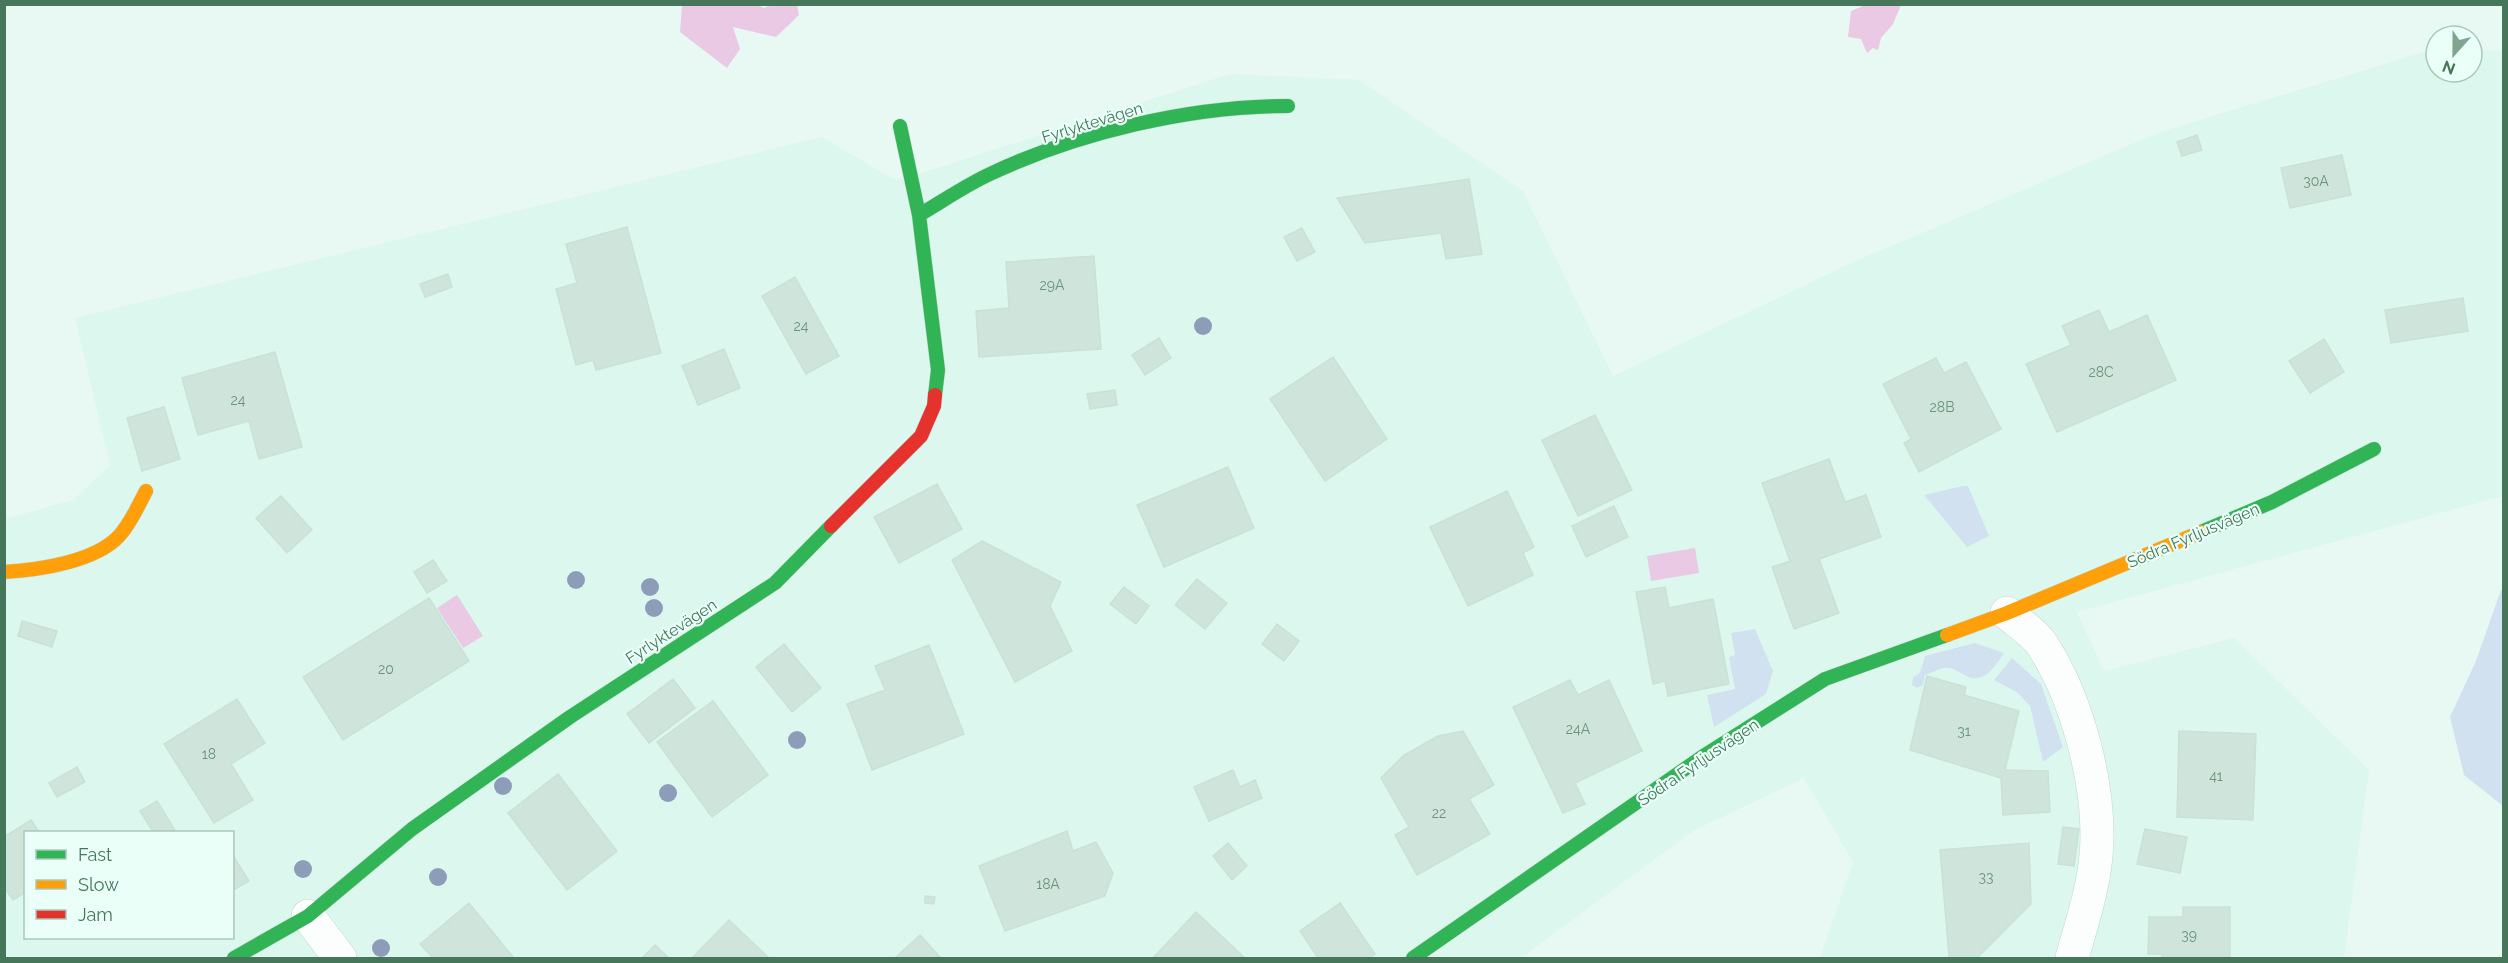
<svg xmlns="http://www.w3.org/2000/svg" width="2508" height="963" font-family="Raleway,sans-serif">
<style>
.residential{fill:#dcf8ee;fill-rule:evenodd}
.green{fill:#d1e1ef}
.water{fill:#e9c9e4}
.building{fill:#cfe4da;stroke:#cae1d6;stroke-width:1.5}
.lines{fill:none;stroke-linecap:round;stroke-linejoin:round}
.street-casing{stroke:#c3d7ce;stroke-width:34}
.fast-casing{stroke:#c4d8ce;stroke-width:15}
.slow-casing{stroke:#c4d8ce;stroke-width:15}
.jam-casing{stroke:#c4d8ce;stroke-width:15}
.street{stroke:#fcfefd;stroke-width:33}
.fast{stroke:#30b455;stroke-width:14}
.slow{stroke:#ff9f0a;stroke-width:14}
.jam{stroke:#e5322d;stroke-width:14}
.tree{fill:#8d9db9}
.labels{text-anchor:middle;stroke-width:4.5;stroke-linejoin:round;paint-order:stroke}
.number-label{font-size:14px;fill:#6a947d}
.street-label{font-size:16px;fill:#46775b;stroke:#e9fff8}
</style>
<rect width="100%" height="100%" fill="#e8f8f3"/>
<path class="residential" d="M2434 49H2436V72H2472V50L2503 51V496L2077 612 2104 671 2234 638 2369 770 2344 958H1820L1853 862 1804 778 1693 831 1521 958H5V519L73 500 110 465 75 318 822 137 897 181 1230 74 1359 80 1523 191 1613 376 1858 260 2160 132ZM26 832H232V938H26Z"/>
<path class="green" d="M1963 486H1968L1989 536 1967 547 1924 495Z
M2503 589H2504L2503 806 2464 775 2450 717 2476 661 2501 590Z
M1755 629 1773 671 1766 694 1714 727 1707 695 1735 689 1729 657 1735 655 1731 633Z
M1975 643 2004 653C1996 665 1984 685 1966 676 1959 672 1952 667 1944 668 1938 669 1931 673 1925 675L1923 685 1917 688 1912 685 1913 677 1920 673 1925 656Z
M2012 658 2041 684 2063 747 2043 762 2030 706 2018 693 1994 680Z"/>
<path class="water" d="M755 4 764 8 772 5H797L799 15 776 37 733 27 740 49 727 68 680 32 682 5Z
M1868 4 1901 5 1893 24 1881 38 1878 50 1873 48 1867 53 1861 39 1848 37 1851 11Z
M1695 548 1699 573 1651 581 1647 556Z
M457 595 483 636 463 648 437 608Z"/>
<path class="building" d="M2197 135 2202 150 2182 156 2177 142Z
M2342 155 2351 195 2290 208 2281 168Z
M1469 179 1482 254 1446 259 1441 233 1365 243 1337 198Z
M627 227 661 353 596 370 593 360 576 365 556 289 577 283 566 244Z
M1302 228 1315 252 1297 261 1284 237Z
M1094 256 1101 349 979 357 976 311 1009 308 1006 262Z
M448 274 452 287 425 297 420 284Z
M795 277 839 356 806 374 762 296Z
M2463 298 2468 331 2391 343 2385 310Z
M2099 310 2109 332 2147 315 2176 380 2057 432 2026 364 2071 345 2062 326Z
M1159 338 1171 358 1145 375 1132 355Z
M2324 339 2344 372 2310 393 2289 361Z
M724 349 740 388 698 405 682 366Z
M275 352 302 447 259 459 249 421 198 435 182 378Z
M1333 357 1387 439 1325 481 1270 399Z
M1936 358 1944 373 1966 362 2001 429 1919 472 1904 443 1911 439 1883 384Z
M1115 390 1117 405 1090 409 1087 394Z
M164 407 180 459 142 471 127 418Z
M1595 415 1632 490 1578 516 1542 440Z
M1829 459 1845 502 1866 495 1881 537 1819 559 1839 613 1794 629 1772 567 1790 561 1762 483Z
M1228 467 1254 528 1164 567 1137 505Z
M937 484 962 529 899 563 874 517Z
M1507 491 1534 547 1523 553 1533 575 1468 606 1430 527Z
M281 496 312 530 287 553 256 518Z
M1614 506 1628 537 1586 557 1572 526Z
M982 541 1061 582 1050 606 1072 651 1015 682 952 560Z
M433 560 447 581 427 593 414 572Z
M1197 579 1227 603 1205 629 1175 605Z
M1124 587 1149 606 1136 624 1110 604Z
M1665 587 1669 608 1713 599 1729 684 1668 696 1665 681 1653 684 1636 592Z
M429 598 469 661 343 740 303 677Z
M22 621 57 631 52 647 18 636Z
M1277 624 1299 641 1284 661 1262 644Z
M784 644 821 688 792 712 756 667Z
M929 645 964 734 872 770 847 704 885 690 875 666Z
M1927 676 1966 687 1964 695 2019 711 2005 770 2048 771 2050 812 2003 815 2001 778 1910 750Z
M673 679 695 708 649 743 627 714Z
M1570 680 1578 695 1609 680 1642 751 1575 783 1585 804 1563 813 1513 707Z
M237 699 265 743 231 764 253 800 214 823 164 744Z
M713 701 768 775 712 817 657 742Z
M1463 731 1494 785 1469 799 1490 834 1417 875 1395 835 1409 827 1381 778 1404 755 1438 736Z
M2179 731 2256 734 2253 820 2177 817Z
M77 767 85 782 57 797 49 783Z
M1233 770 1240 787 1255 780 1262 798 1209 821 1194 787Z
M558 774 617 851 567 890 508 813Z
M157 801 176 832H153L140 811Z
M31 820 39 832H26V892L13 900 4 887V837Z
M2063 827 2079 829 2074 866 2058 864Z
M2145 829 2187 837 2180 873 2137 864Z
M1067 831 1073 851 1096 842 1113 873 1105 896 1005 931 979 866Z
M1228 843 1247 866 1232 880 1213 856Z
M2029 843 2031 904 1979 956H1949L1940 850Z
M234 857 249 881 232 891V858Z
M925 896 935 897 934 904 925 903Z
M469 903 514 958H433L420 944Z
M1340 903 1375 954 1369 958H1318L1300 931Z
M2183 907H2230V958H2162V954H2148L2149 917H2183Z
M1196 912 1245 958H1153Z
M729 920 769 958H692Z
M920 935 941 958H895Z
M655 945 669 958H642Z"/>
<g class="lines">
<defs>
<path id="street" d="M2007 613C2017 622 2033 632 2041 643 2078 699 2102 790 2096 856 2093 890 2081 926 2072 958
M308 916 340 958"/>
<path id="fast" d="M900 126 919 215 938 370 935 395
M919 215C943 201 966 185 990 174 1079 132 1191 106 1288 106
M2201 532 2272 502 2374 449
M234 958 308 916 412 829 570 717 775 583 831 526
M1413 958 1702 757 1825 679 1947 635"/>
<path id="slow" d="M4 572C38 570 95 562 119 536 131 523 138 506 146 491
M1947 635 2007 613 2201 532"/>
<path id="jam" d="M831 526 921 436 934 406 935 395"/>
</defs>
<use href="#street" class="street-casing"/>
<use href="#fast" class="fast-casing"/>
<use href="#slow" class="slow-casing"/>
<use href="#jam" class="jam-casing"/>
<use href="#street" class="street"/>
<use href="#fast" class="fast"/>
<use href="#slow" class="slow"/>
<use href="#jam" class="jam"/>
</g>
<g class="tree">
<circle cx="1203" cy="326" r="9"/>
<circle cx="576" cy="580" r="9"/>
<circle cx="650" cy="587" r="9"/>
<circle cx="654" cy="608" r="9"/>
<circle cx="797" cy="740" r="9"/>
<circle cx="503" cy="786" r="9"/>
<circle cx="668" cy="793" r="9"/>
<circle cx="303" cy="869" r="9"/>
<circle cx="438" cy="877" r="9"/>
<circle cx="381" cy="948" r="9"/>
</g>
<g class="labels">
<g class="number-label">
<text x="2316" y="186">30A</text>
<text x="1052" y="290">29A</text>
<text x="801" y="331">24</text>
<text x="2101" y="377">28C</text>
<text x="238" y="405">24</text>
<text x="1942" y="412">28B</text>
<text x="386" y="674">20</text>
<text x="1578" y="734">24A</text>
<text x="1964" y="736">31</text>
<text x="209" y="759">18</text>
<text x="2216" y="781">41</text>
<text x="1439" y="818">22</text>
<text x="1986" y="882">33</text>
<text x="1048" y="889">18A</text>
<text x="2189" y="940">39</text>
</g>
<g class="street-label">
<text transform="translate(1092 122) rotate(-17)" y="6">Fyrlyktevägen</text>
<text transform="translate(2193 535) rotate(-23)" y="6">Södra Fyrljusvägen</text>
<text transform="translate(671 631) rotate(-33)" y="6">Fyrlyktevägen</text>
<text transform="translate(1698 762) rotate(-34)" y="6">Södra Fyrljusvägen</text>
</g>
</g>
<rect width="2508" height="963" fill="none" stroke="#46775b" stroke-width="12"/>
<rect x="24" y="831" width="210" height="108" fill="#e9fff8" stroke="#a8c9b9" stroke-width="1.5"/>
<rect x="36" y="850" width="30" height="9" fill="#30b455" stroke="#a8c9b9" stroke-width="1.5"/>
<text x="78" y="861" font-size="18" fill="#46775b">Fast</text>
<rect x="36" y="880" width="30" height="9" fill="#ff9f0a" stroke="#a8c9b9" stroke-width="1.5"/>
<text x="78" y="891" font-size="18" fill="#46775b">Slow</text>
<rect x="36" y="910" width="30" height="9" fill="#e5322d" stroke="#a8c9b9" stroke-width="1.5"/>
<text x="78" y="921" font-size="18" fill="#46775b">Jam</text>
<g transform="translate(2454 54) rotate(201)"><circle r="28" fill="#e9fff8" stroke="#a8c9b9" stroke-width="1.5"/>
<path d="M0-4.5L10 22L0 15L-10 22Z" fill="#7fa490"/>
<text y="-9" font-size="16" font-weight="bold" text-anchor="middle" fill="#46775b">N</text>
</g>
</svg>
